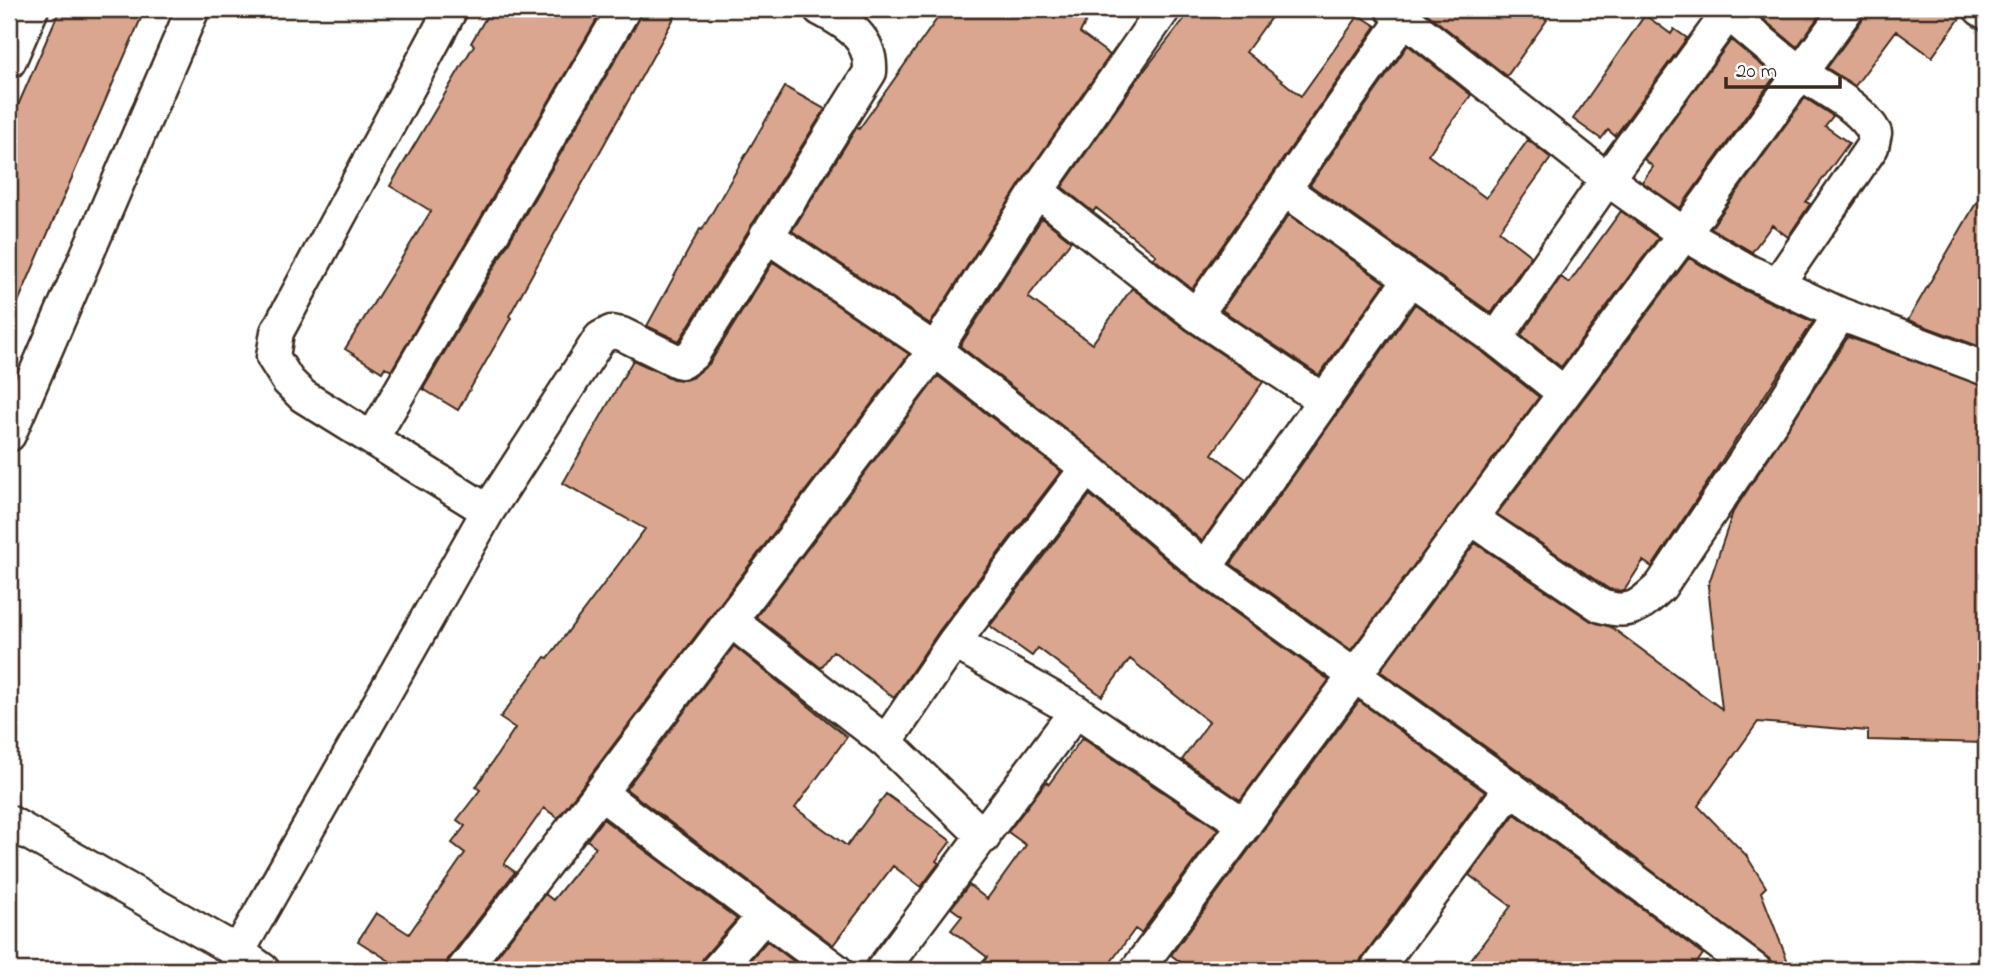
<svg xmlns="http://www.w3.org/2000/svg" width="1995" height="979" font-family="'Indie Flower',sans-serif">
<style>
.building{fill:#daa68f;stroke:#3b2a1e;stroke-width:2}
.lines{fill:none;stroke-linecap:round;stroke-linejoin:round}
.street-casing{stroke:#3b2a1e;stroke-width:37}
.street{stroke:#fff;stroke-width:32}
</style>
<rect width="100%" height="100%" fill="#fff"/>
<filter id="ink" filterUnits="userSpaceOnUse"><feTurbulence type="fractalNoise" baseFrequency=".0143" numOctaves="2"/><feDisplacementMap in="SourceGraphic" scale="14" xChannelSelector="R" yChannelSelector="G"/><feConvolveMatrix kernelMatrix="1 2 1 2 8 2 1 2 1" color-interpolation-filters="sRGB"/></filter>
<g filter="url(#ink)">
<path class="building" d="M60 9H145L9 323V126Z
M491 9H603L391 371 385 367 382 372 345 349 431 211 390 186 474 45 471 43Z
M642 9H679L509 316 511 318 458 410 423 389 640 18Z
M944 9H1092L1080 33 1110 55 1022 181 930 324 792 231 857 127 859 129Z
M1192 9H1277L1246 52 1301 96 1359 15 1376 26 1192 289 1153 258 1156 255 1096 208 1093 212 1062 187 1140 76Z
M1421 9H1531L1547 20 1507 76Z
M1772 9H1824L1797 47 1764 20Z
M1865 9H1962L1963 14 1932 57 1896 31 1855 86 1827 68 1862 20Z
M1645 15 1671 34 1674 29 1687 38 1615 136 1608 130 1601 139 1573 119Z
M1731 40 1775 76 1680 208 1642 182 1653 167 1644 159Z
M1408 45 1471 95 1428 155 1486 198 1528 140 1551 158 1499 231 1531 256 1491 313 1310 185Z
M785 87 825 109 679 341 647 326 700 229 702 230Z
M1805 98 1833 116 1825 126 1849 143 1806 202 1810 204 1788 237 1772 225 1752 252 1711 228Z
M1986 186V349L1908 320Z
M1621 211 1658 238 1561 367 1521 335 1561 277 1569 283Z
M1289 215 1385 283 1319 375 1222 310Z
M1042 218 1071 241 1028 297 1092 344 1132 288 1186 330 1263 382 1212 454 1246 479 1202 541 1098 454 960 346Z
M1689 258 1742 289 1813 322 1652 567 1643 561 1624 591 1614 590 1609 589 1497 514Z
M773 262 909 354 558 818 544 808 504 864 515 872 448 959 445 970H404L358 941 376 913 409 934 465 853 452 843 465 826 457 820 480 790 476 787 515 728 500 718 545 657 548 658 645 529 563 483 633 360 673 379 685 380 693 377 709 364Z
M1415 304 1485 354 1539 397 1351 650 1231 564Z
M1848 337 1986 387V743L1868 740V731L1758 722 1698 806 1746 855 1766 887 1761 892 1791 970H1784L1522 773 1380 671 1475 543 1591 621 1611 627 1722 709 1708 586 1733 512Z
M938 376 1061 471 939 631 894 698 833 651 821 668 756 617Z
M1090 495 1194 583 1329 680 1240 800 1182 760 1209 722 1130 659 1102 696 1038 648 1032 656 990 626Z
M734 646 847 737 795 808 847 846 886 794 951 841 936 861 939 863 921 887 893 866 833 945 626 789Z
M1359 701 1485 792 1361 959 1358 970H1191L1171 955Z
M1082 738 1218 829 1141 933 1135 929 1105 970H977L987 957 951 930 962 916 951 908 969 885 987 899 1026 845 1008 832 1046 782 1049 784Z
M1515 814 1703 954 1692 970H1463L1511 906 1469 875Z
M603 819 737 919 703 958 699 970H486L545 894 553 900 596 847 587 840Z
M767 941 804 969 802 970H741Z"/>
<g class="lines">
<defs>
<path id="street" d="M1392 9 1607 179 1684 234 1750 272 1840 314 1986 369
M1980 9 1986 13
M1729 14C1752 33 1775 54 1800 72 1825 91 1860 105 1875 133L1872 147 1777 285
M9 62 32 9
M1285 190 1496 339 1564 393
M1037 191 1164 9
M766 235 935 350 1087 468 1205 568 1511 788 1755 970
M1196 315 1403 20
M1496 339 1607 179 1731 9
M9 435 193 9
M372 439 624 9
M488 511 600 338 611 332 622 334 677 361 682 362 693 354 870 72C872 38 847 23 820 9
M1471 518 1601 606C1630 615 1639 607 1661 586L1777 413 1840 314
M1205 568 1410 279
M730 620 886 742 984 837
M954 642 1076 711 1245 825
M886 742 954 642 1087 468
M600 793 836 970
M9 822 238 952
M263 970 238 952 488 511 303 396 288 381 273 357 277 332 451 9
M463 970 600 793 935 350 1037 191 1196 315 1323 400
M717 970 764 916
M882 970 1076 711
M1137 970 1471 518 1684 234 1847 9
M1376 970 1511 788"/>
</defs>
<use href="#street" class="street-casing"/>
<use href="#street" class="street"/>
</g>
</g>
<rect width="1995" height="979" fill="none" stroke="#fff" stroke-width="35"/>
<rect x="18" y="18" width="1960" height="944" fill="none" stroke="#3b2a1e" stroke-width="2.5" filter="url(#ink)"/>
<path d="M1726 77v10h114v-10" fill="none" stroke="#3b2a1e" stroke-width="3.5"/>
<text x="1736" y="77" font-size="21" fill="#3b2a1e" stroke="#ffffff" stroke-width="5" paint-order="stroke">20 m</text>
</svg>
